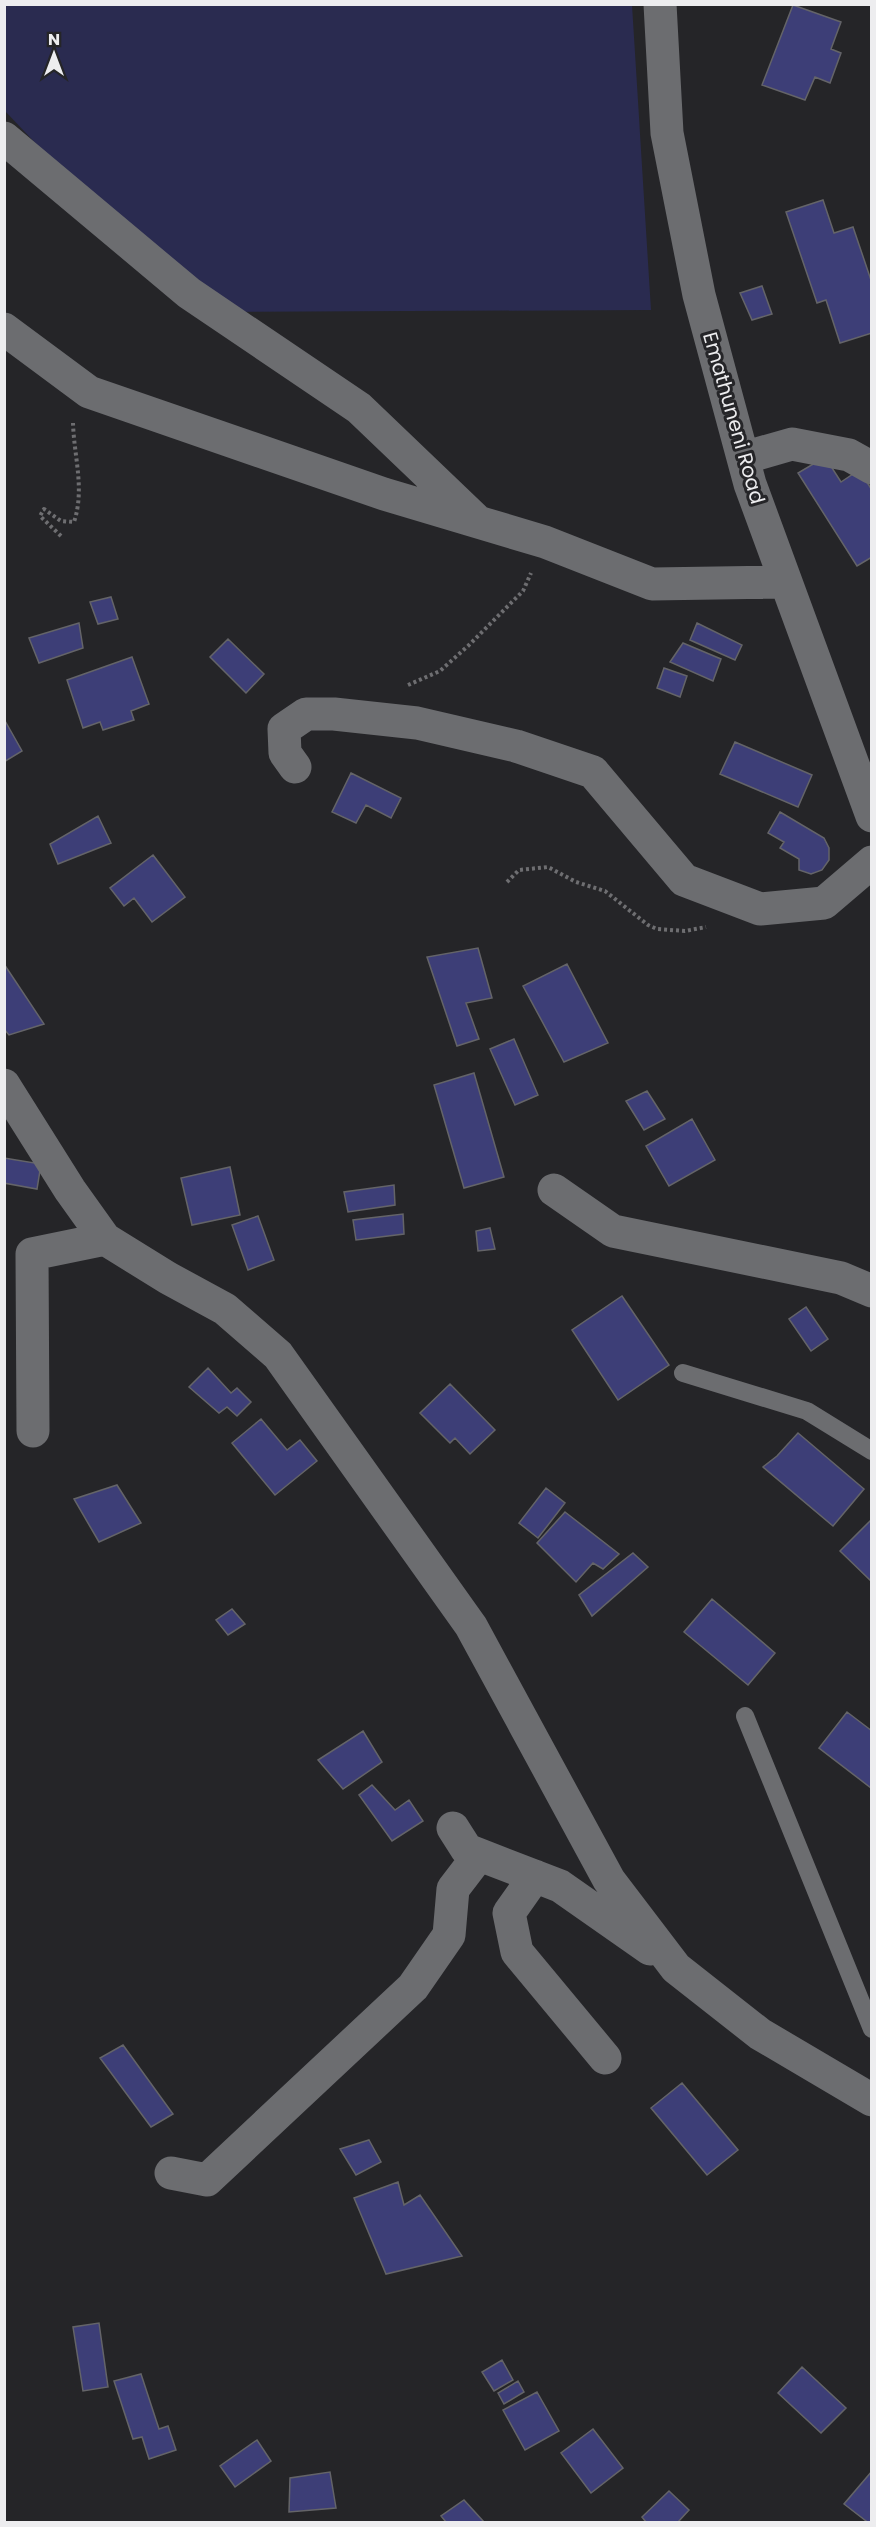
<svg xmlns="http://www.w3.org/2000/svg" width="876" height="2527" font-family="Poppins,sans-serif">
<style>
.green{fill:#2a2b50}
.building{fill:#3d3e77;stroke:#646468;stroke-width:1.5}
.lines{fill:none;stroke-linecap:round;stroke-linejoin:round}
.path{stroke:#6e6e71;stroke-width:4;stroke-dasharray:3 3;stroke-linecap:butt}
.service{stroke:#6c6d70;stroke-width:18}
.minor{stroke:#6c6d70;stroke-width:33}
.labels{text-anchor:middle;stroke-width:6;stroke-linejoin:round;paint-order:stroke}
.street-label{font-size:20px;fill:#ededef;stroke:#252528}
</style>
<rect width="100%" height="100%" fill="#252528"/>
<path class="green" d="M5 5H632L651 310 196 312 5 111Z"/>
<path class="building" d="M793 5 841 22 831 49 841 53 830 83 815 77 805 100 762 85Z
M823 200 834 233 853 227 872 283V333L840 343 826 300 817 303 786 212Z
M762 286 772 314 752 320 740 293Z
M825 457 841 482 859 470 872 490V557L857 566 798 473Z
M111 597 118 619 98 624 90 602Z
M79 623 83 648 39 663 29 638Z
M697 623 742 645 735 660 690 640Z
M228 639 264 674 246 693 210 657Z
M683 643 721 659 713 681 670 662Z
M132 657 149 704 131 711 134 720 103 730 100 722 83 728 67 680Z
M664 668 687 676 680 697 657 688Z
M4 719 22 751 4 762Z
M735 742 812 775 798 807 720 774Z
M351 773 401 798 391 818 366 805 356 823 332 812Z
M780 812 824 838 829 848V860L822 870 811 874 799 870V859L780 848 784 842 768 833Z
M98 816 111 843 58 864 50 844Z
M153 855 185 897 152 922 134 898 124 906 110 888Z
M478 948 492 998 466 1003 479 1039 457 1046 427 957Z
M4 964 44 1024 9 1035 4 1029Z
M567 964 608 1043 564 1062 523 986Z
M514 1039 538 1095 515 1105 490 1049Z
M474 1073 504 1177 464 1188 434 1085Z
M647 1091 665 1119 644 1130 626 1101Z
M692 1119 715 1160 669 1186 646 1146Z
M4 1158 41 1164 37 1189 4 1183Z
M230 1167 240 1215 192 1225 181 1178Z
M394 1185 395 1205 348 1212 344 1192Z
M403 1214 404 1234 356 1240 353 1220Z
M258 1216 274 1260 248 1270 232 1225Z
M490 1228 495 1249 478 1251 476 1231Z
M622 1296 669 1365 618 1400 572 1330Z
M806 1307 828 1339 811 1351 789 1319Z
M208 1368 231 1393 237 1388 251 1402 237 1416 227 1407 219 1413 189 1387Z
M450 1384 495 1430 470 1454 455 1438 450 1443 420 1413Z
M261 1419 287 1450 300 1440 317 1461 275 1495 232 1443Z
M798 1433 864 1489 833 1526 763 1467 777 1456Z
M117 1485 141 1523 99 1542 74 1499Z
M546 1488 565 1503 538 1538 519 1523Z
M565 1512 619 1554 603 1569 593 1563 576 1582 537 1543Z
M872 1519V1582L840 1551Z
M633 1553 648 1567 592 1616 579 1595Z
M712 1599 775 1653 748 1685 684 1632Z
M232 1609 245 1624 228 1635 216 1620Z
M847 1712 872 1731 871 1788 819 1748Z
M363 1731 382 1762 343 1789 318 1760Z
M372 1785 395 1810 409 1800 423 1821 392 1841 359 1795Z
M123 2045 173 2114 151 2127 100 2058Z
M682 2083 738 2150 707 2175 651 2108Z
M369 2140 381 2162 356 2175 340 2149Z
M398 2182 404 2205 420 2195 462 2256 386 2274 354 2198Z
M99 2323 108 2387 83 2391 73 2327Z
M502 2360 513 2380 494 2391 482 2372Z
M802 2367 846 2408 821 2433 778 2393Z
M141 2374 159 2429 168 2426 176 2450 149 2459 142 2437 133 2439 114 2381Z
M518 2381 524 2392 504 2404 498 2393Z
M537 2392 559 2431 525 2450 503 2410Z
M593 2429 623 2468 591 2493 561 2453Z
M257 2440 271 2461 235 2487 220 2466Z
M872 2471V2522H863L866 2521 844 2504Z
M330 2472 336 2508 289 2512 290 2478Z
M669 2491 689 2510 678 2522H646L642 2517Z
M464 2500 484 2522H446L441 2516Z"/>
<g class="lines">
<path class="path" d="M61 536 40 516 44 509 61 521 74 522C85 489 74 457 73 423
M408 685 440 671 468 646 523 591 531 573
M507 882 519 870 548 867 576 882 605 891 648 925 657 929 685 931 706 927"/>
<path class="service" d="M683 1373 807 1411 872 1451
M745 1716 872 2029"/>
<path class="minor" d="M660 4 667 133 699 295 750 484 872 816
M4 138 189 293 359 408 475 519
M4 329 89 392 384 494 545 542 652 584 786 582
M743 458 792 444 849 455 872 468
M295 767 285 753 284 729 306 714H334L417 723 516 746 593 772 684 880 760 909 824 903 872 862
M4 1085 70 1190 105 1239 168 1278 225 1309 278 1355 471 1626 609 1880 676 1968 760 2034 872 2100
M554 1190 613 1231 841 1278 872 1291
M33 1431 32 1254 105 1239
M453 1828 467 1850 560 1886 650 1949
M535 1876 509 1913 517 1952 605 2058
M171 2173 207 2180 413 1987 449 1935 453 1889 479 1855"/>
</g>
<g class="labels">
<g class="street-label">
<text transform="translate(734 418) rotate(74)" y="7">Emathuneni Road</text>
</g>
</g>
<rect width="876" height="2527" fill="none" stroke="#ededef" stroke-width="12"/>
<g transform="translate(54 54)" stroke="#252528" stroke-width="4.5" paint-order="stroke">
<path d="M0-4.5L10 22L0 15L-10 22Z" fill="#ededef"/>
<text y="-9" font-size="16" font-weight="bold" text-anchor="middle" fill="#ededef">N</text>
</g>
</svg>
